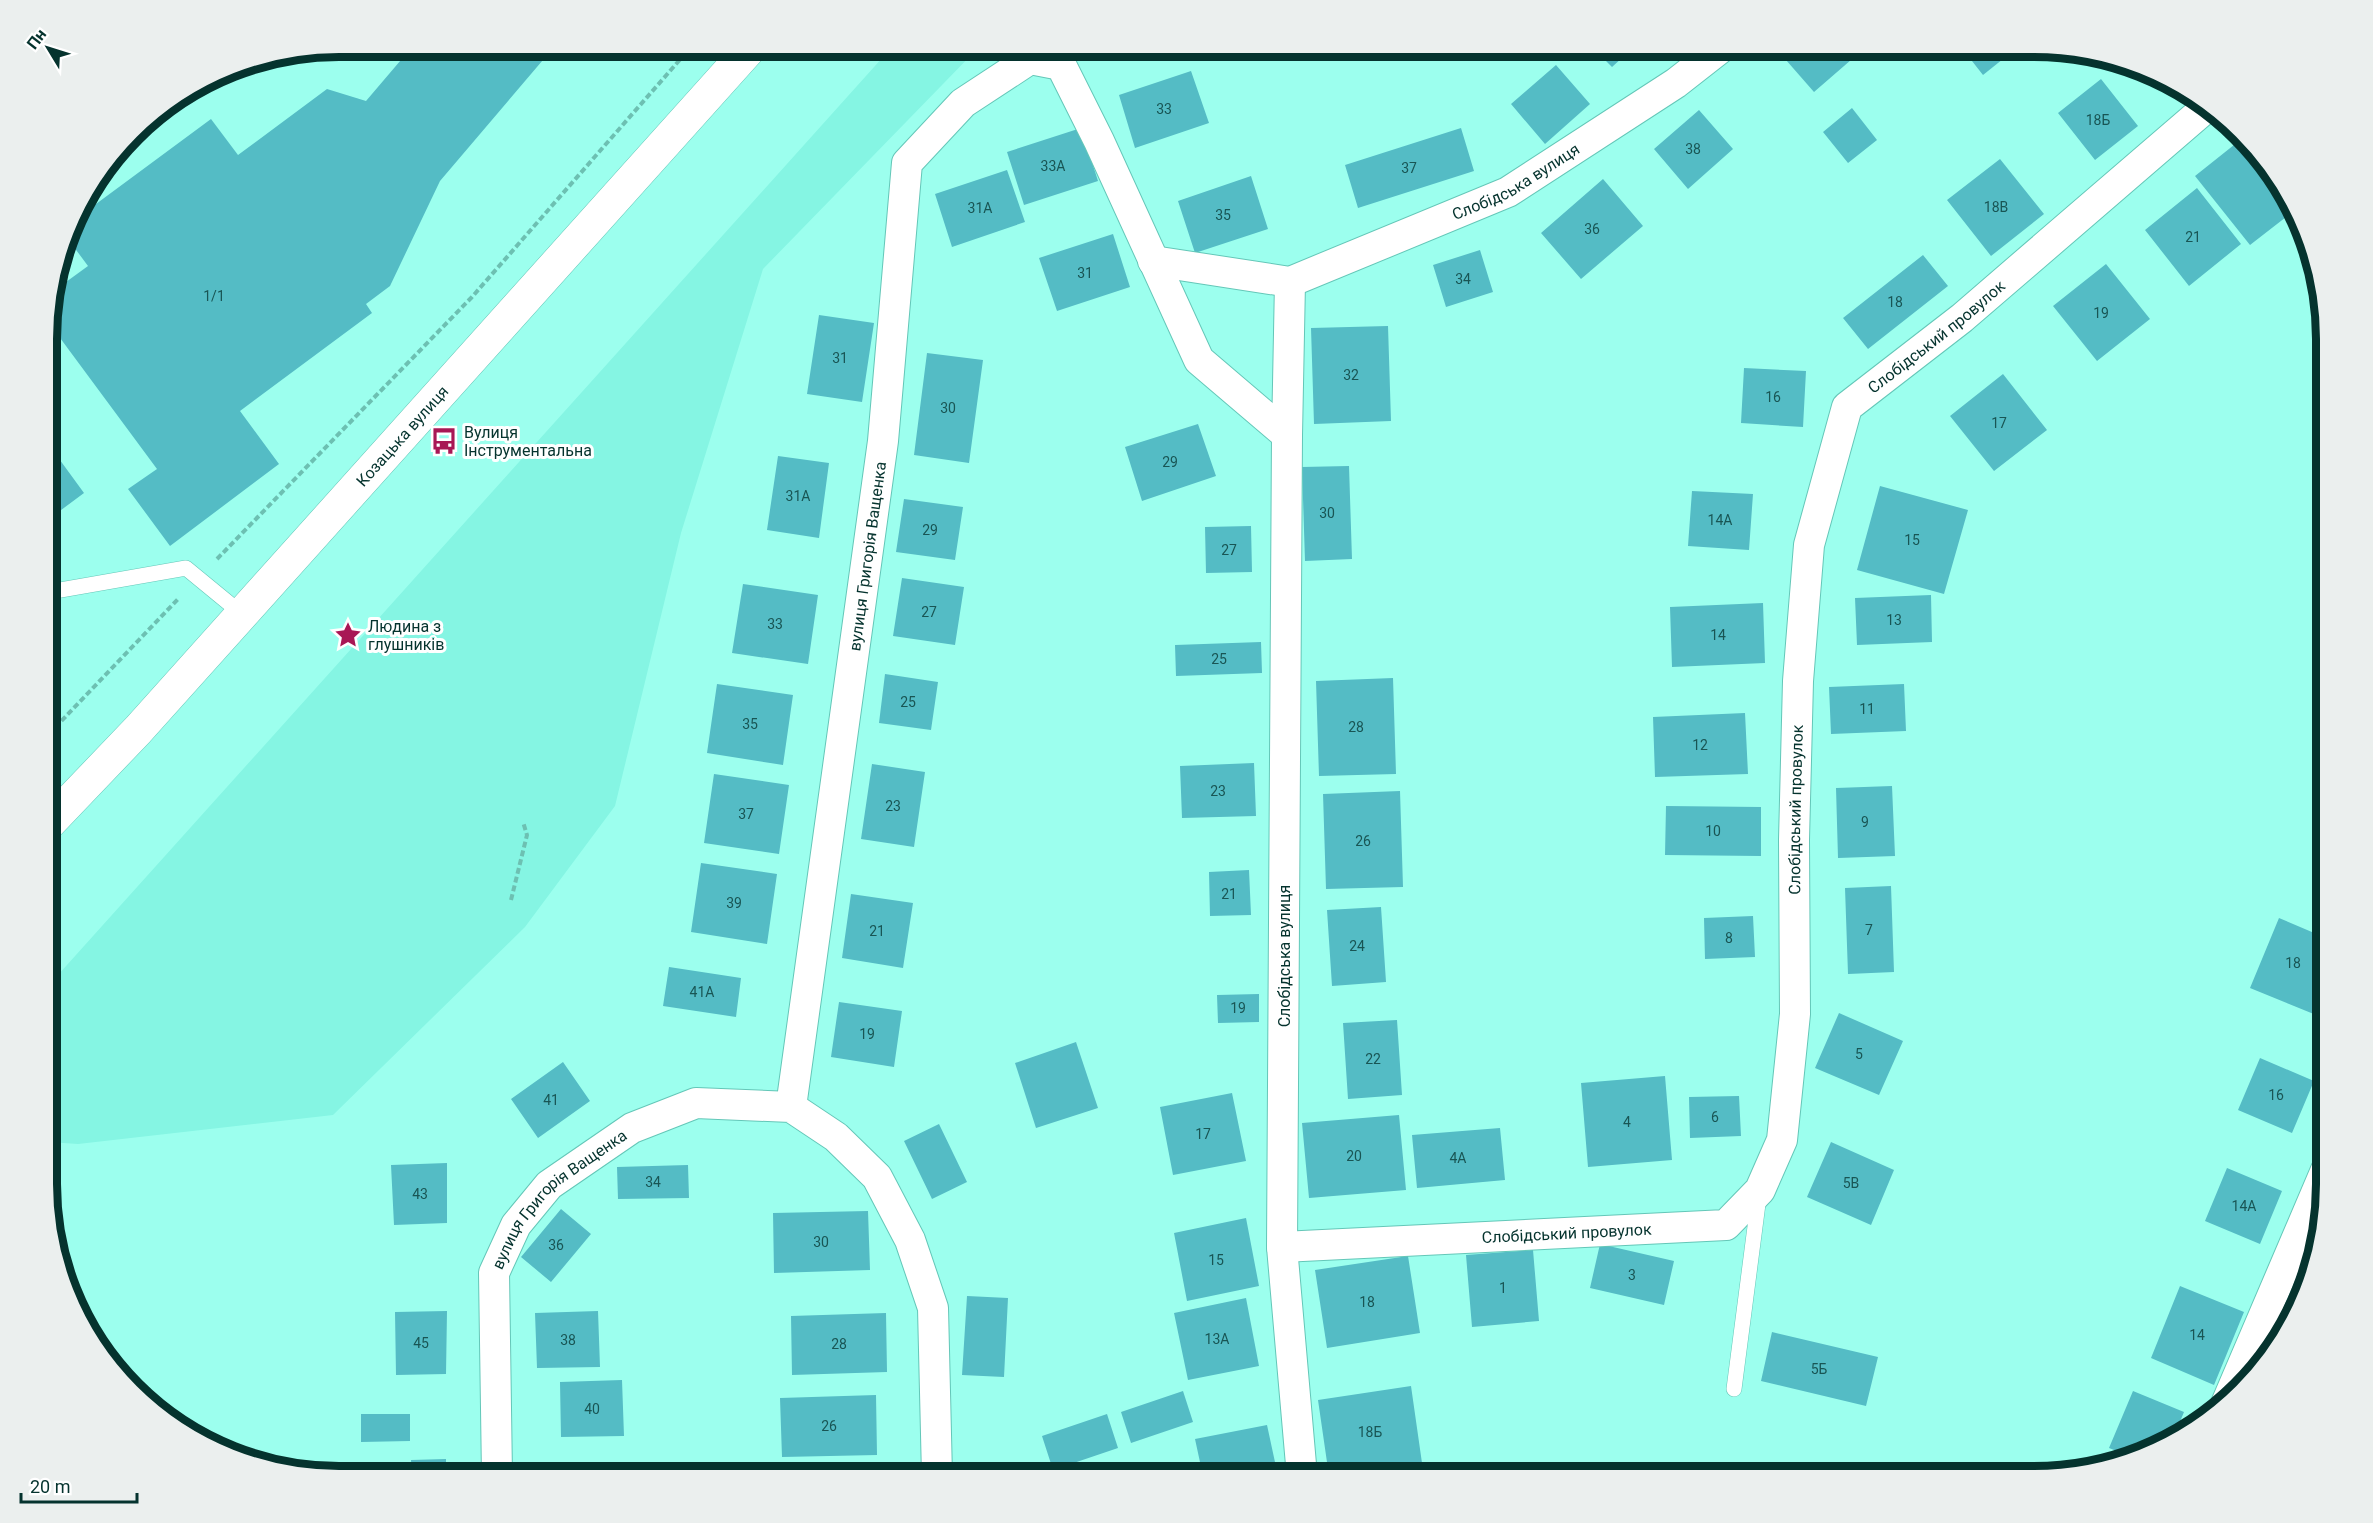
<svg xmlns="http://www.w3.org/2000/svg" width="2373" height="1523" font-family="Roboto,sans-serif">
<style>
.built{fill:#85f5e3}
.building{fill:#54bcc5}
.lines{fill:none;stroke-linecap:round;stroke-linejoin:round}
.lane-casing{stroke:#64c7b8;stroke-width:16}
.street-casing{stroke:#64c7b8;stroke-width:32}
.secondary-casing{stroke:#64c7b8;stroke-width:34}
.path{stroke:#6dc0b2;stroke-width:4;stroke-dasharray:6 3;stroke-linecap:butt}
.lane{stroke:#fff;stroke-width:15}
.street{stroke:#fff;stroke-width:30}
.secondary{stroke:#fff;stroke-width:33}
.labels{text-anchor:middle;stroke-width:6;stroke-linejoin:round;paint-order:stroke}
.number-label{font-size:14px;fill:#195554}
.street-label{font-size:16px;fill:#05332e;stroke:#fff}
.poi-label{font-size:16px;fill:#05332e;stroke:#fff;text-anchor:start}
.rim{fill:none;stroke:#05332e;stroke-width:8}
</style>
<rect width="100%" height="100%" fill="#9cffee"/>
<path class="built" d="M892 47H979L763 269 681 533 615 806 525 927 333 1115 78 1144 49 1142V985Z"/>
<path class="building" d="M412 47H554L440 181 390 286 366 304 372 313 240 411 279 464 170 546 128 489 157 469 49 323V301L53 287 55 290 88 266 68 239 73 221 211 119 238 155 327 89 366 101Z
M1592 47H1634L1612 67Z
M1786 47H1854L1859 53 1814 92 1779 52Z
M1961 47H2018L1983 75Z
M1556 65 1590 104 1545 144 1511 104Z
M1191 71 1209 123 1135 148 1119 95Z
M2101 79 2138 126 2095 160 2058 113Z
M1852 108 1877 140 1848 163 1823 132Z
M1699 110 1733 149 1688 189 1654 149Z
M1081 128 1098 181 1024 205 1007 152Z
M1461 128 1474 171 1358 208 1345 165Z
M2244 137 2288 193 2295 210 2250 245 2195 176Z
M2000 159 2044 214 1991 256 1947 200Z
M1007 170 1025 222 952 247 935 194Z
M1251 176 1268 229 1195 253 1178 201Z
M1603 179 1643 226 1581 279 1541 233Z
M2197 188 2241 244 2189 286 2145 230Z
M1113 234 1130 287 1057 311 1039 258Z
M1480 250 1493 292 1446 307 1433 265Z
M1923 255 1948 286 1868 349 1843 318Z
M2106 264 2150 319 2097 361 2053 306Z
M819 315 874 323 862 402 807 394Z
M1388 326 1391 421 1314 424 1311 328Z
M927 353 983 360 969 463 914 455Z
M1744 368 1806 371 1803 427 1741 423Z
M2003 374 2047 430 1994 471 1950 416Z
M1198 424 1216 476 1142 501 1125 447Z
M49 445 84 493 49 519Z
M778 456 829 463 819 538 767 530Z
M1349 466 1352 559 1305 561 1302 467Z
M1880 486 1968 510 1944 594 1857 570Z
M1692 491 1753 494 1749 550 1688 546Z
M904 499 963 507 955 560 896 552Z
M1251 526 1252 572 1206 573 1205 527Z
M902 578 964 587 955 645 893 636Z
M743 584 818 595 808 664 732 653Z
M1931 595 1932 642 1857 645 1855 598Z
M1763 603 1765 663 1672 667 1670 607Z
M1261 642 1262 673 1176 676 1175 645Z
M885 674 938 682 931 730 879 723Z
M1393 678 1396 774 1319 776 1316 681Z
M717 684 793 695 783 765 707 753Z
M1904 684 1906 731 1831 734 1829 687Z
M1745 713 1748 774 1655 777 1653 717Z
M1254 763 1256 816 1182 818 1180 766Z
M872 764 925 772 914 847 861 839Z
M714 774 789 785 779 854 704 843Z
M1892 786 1895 856 1838 858 1836 788Z
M1400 791 1403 887 1326 889 1323 794Z
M1666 806 1761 807V856L1665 855Z
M701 863 777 874 767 944 691 932Z
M1249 870 1251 915 1210 916 1209 872Z
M1891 886 1894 972 1848 974 1845 888Z
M851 894 913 903 903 968 842 958Z
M1381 907 1386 982 1332 986 1327 910Z
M1753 916 1755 957 1705 959 1704 918Z
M2279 918 2326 938V1019L2250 988Z
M669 967 741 978 736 1017 663 1006Z
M1259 994V1022L1218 1023 1217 995Z
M839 1002 902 1011 894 1067 831 1057Z
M1839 1013 1903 1041 1879 1095 1815 1068Z
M1397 1020 1402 1095 1348 1099 1343 1023Z
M1076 1042 1098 1108 1036 1128 1015 1063Z
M2260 1058 2314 1081 2292 1133 2238 1110Z
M563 1062 590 1101 538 1138 511 1099Z
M1665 1076 1672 1160 1588 1167 1581 1083Z
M1232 1093 1246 1161 1173 1175 1160 1107Z
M1739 1096 1741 1136 1690 1138 1689 1097Z
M1399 1115 1406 1190 1309 1198 1302 1123Z
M939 1124 967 1182 932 1199 904 1141Z
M1500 1128 1505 1180 1417 1188 1412 1135Z
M1831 1142 1894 1170 1871 1225 1807 1197Z
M447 1163V1223L394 1225 391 1165Z
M688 1165 689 1198 618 1199 617 1167Z
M2227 1168 2282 1191 2260 1244 2205 1221Z
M561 1209 591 1234 551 1282 521 1257Z
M868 1211 870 1270 774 1273 773 1213Z
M1246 1218 1259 1286 1187 1301 1174 1233Z
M1600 1244 1674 1261 1664 1305 1590 1288Z
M1533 1250 1539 1321 1472 1327 1466 1255Z
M1408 1256 1420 1333 1327 1348 1315 1270Z
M2180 1286 2244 1312 2214 1385 2151 1358Z
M967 1296 1008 1298 1004 1377 962 1375Z
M1246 1298 1259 1366 1188 1380 1174 1313Z
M447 1311 446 1374 396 1375 395 1312Z
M598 1311 600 1367 537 1368 535 1313Z
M886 1313 887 1372 792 1375 791 1316Z
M1772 1332 1878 1357 1866 1406 1761 1381Z
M622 1380 624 1436 561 1437 560 1382Z
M1411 1386 1422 1463 1329 1476 1318 1400Z
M1183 1391 1193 1422 1131 1443 1121 1412Z
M2133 1391 2184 1412 2172 1441 2132 1457 2109 1448Z
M876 1395 877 1455 782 1457 780 1398Z
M361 1414H410V1441L361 1442Z
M1107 1414 1118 1448 1053 1470 1042 1436Z
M1267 1425 1278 1476H1203L1195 1439Z
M446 1459V1476H412L411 1460Z"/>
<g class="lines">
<defs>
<path id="lane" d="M49 592 186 568 242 614
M1734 1389 1759 1196"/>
<g id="street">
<path id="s1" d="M1153 261 1290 282 1508 192 1676 83 1722 47"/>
<path d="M1290 282 1287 435 1282 1247 1302 1476"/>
<path id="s2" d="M791 1107 883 441 907 163 963 103 1030 59 1061 65 1099 141 1199 360 1287 435"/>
<path id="s3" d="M1282 1247 1726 1225 1760 1190 1782 1140 1795 1014 1794 840 1798 681 1809 545 1847 407 1962 318 2208 106"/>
<path d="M2226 1404 2326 1170"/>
<path id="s4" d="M497 1476 494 1273 516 1225 549 1185 632 1128 696 1103 791 1107 836 1137 877 1177 910 1240 933 1308 937 1476"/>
</g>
<g id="secondary">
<path id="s5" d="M49 823 138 730 751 47"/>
</g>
</defs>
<use href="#lane" class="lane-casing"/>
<use href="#street" class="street-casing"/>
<use href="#secondary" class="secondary-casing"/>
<path class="path" d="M217 559 472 297 691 47
M49 734 178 599
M511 900 527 835 523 822"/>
<use href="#lane" class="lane"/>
<use href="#street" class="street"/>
<use href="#secondary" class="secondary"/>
</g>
<defs>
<symbol id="bus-bare" viewBox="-9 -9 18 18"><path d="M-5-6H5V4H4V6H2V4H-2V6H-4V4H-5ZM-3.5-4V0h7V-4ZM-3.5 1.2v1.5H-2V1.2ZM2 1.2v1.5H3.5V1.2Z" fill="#a81855" stroke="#fff" stroke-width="2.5" paint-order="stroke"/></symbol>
<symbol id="sight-bare" viewBox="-9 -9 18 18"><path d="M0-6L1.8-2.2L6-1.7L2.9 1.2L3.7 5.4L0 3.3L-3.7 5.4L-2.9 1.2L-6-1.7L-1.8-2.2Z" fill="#a81855" stroke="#fff" stroke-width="2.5" paint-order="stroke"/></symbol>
</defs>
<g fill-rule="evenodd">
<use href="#bus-bare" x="425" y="422" width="38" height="38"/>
<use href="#sight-bare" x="329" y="616" width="38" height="38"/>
</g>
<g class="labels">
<g class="number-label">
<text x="1164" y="114">33</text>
<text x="2098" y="125">18Б</text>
<text x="1693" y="154">38</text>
<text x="1053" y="171">33А</text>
<text x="1409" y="173">37</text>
<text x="1996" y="212">18В</text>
<text x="980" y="213">31А</text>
<text x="1223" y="220">35</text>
<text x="1592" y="234">36</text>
<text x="2193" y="242">21</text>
<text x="1085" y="278">31</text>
<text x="1463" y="284">34</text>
<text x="214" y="301">1/1</text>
<text x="1895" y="307">18</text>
<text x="2101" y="318">19</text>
<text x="840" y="363">31</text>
<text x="1351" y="380">32</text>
<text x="1773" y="402">16</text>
<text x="948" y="413">30</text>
<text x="1999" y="428">17</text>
<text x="1170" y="467">29</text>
<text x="798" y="501">31А</text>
<text x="1327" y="518">30</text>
<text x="1720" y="525">14А</text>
<text x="930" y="535">29</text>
<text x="1912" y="545">15</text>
<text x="1229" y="555">27</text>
<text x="929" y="617">27</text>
<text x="1894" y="625">13</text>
<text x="775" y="629">33</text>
<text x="1718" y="640">14</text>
<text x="1219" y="664">25</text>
<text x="908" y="707">25</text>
<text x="1867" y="714">11</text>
<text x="750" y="729">35</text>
<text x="1356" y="732">28</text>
<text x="1700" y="750">12</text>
<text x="1218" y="796">23</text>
<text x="893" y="811">23</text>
<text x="746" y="819">37</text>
<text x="1865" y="827">9</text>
<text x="1713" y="836">10</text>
<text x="1363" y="846">26</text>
<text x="1229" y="899">21</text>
<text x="734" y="908">39</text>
<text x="1869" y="935">7</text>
<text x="877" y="936">21</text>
<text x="1729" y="943">8</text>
<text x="1357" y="951">24</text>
<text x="2293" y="968">18</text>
<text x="702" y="997">41А</text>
<text x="1238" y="1013">19</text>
<text x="867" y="1039">19</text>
<text x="1859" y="1059">5</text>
<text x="1373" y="1064">22</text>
<text x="2276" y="1100">16</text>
<text x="551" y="1105">41</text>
<text x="1715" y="1122">6</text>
<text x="1627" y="1127">4</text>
<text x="1203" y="1139">17</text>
<text x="1354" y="1161">20</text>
<text x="1458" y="1163">4А</text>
<text x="653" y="1187">34</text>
<text x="1851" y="1188">5В</text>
<text x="420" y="1199">43</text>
<text x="2244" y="1211">14А</text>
<text x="821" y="1247">30</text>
<text x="556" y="1250">36</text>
<text x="1216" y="1265">15</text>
<text x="1632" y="1280">3</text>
<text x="1503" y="1293">1</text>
<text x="1367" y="1307">18</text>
<text x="2197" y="1340">14</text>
<text x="1217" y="1344">13А</text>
<text x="568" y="1345">38</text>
<text x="421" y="1348">45</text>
<text x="839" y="1349">28</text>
<text x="1819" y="1374">5Б</text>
<text x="592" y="1414">40</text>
<text x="829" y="1431">26</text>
<text x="1370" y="1437">18Б</text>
</g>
<g class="street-label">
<text dy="6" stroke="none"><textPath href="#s1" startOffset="386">Слобідська вулиця</textPath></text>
<text dy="6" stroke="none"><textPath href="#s3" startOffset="1401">Слобідський провулок</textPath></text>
<text dy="6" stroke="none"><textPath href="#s5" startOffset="524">Козацька вулиця</textPath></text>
<text dy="6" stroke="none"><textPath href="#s2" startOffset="556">вулиця Григорія Ващенка</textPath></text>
<text dy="6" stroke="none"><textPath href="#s3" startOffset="879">Слобідський провулок</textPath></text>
<text transform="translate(1284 956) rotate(-90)" y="6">Слобідська вулиця</text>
<text dy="6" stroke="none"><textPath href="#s4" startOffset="304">вулиця Григорія Ващенка</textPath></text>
<text dy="6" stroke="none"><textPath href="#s3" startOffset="285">Слобідський провулок</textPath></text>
</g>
<g class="poi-label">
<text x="464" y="438">Вулиця<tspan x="464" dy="18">Інструментальна</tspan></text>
<text x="368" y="632">Людина з<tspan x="368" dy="18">глушників</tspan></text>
</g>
</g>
<path d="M0 0H2373V1523H0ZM339 57H2034A282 282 0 0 1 2316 339V1184A282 282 0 0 1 2034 1466H339A282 282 0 0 1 57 1184V339A282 282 0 0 1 339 57Z" fill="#ebefee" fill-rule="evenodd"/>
<path class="rim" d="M339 57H2034A282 282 0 0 1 2316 339V1184A282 282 0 0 1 2034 1466H339A282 282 0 0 1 57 1184V339A282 282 0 0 1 339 57Z"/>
<g transform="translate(48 48) rotate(308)" stroke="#ffffff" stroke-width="4.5" paint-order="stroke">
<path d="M0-4.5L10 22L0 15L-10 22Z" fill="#05332e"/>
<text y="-9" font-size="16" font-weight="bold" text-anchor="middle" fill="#05332e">Пн</text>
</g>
<path d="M21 1493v9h116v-9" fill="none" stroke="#05332e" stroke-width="3"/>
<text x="30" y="1493" font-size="18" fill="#05332e" stroke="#ffffff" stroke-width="4.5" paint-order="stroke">20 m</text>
</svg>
